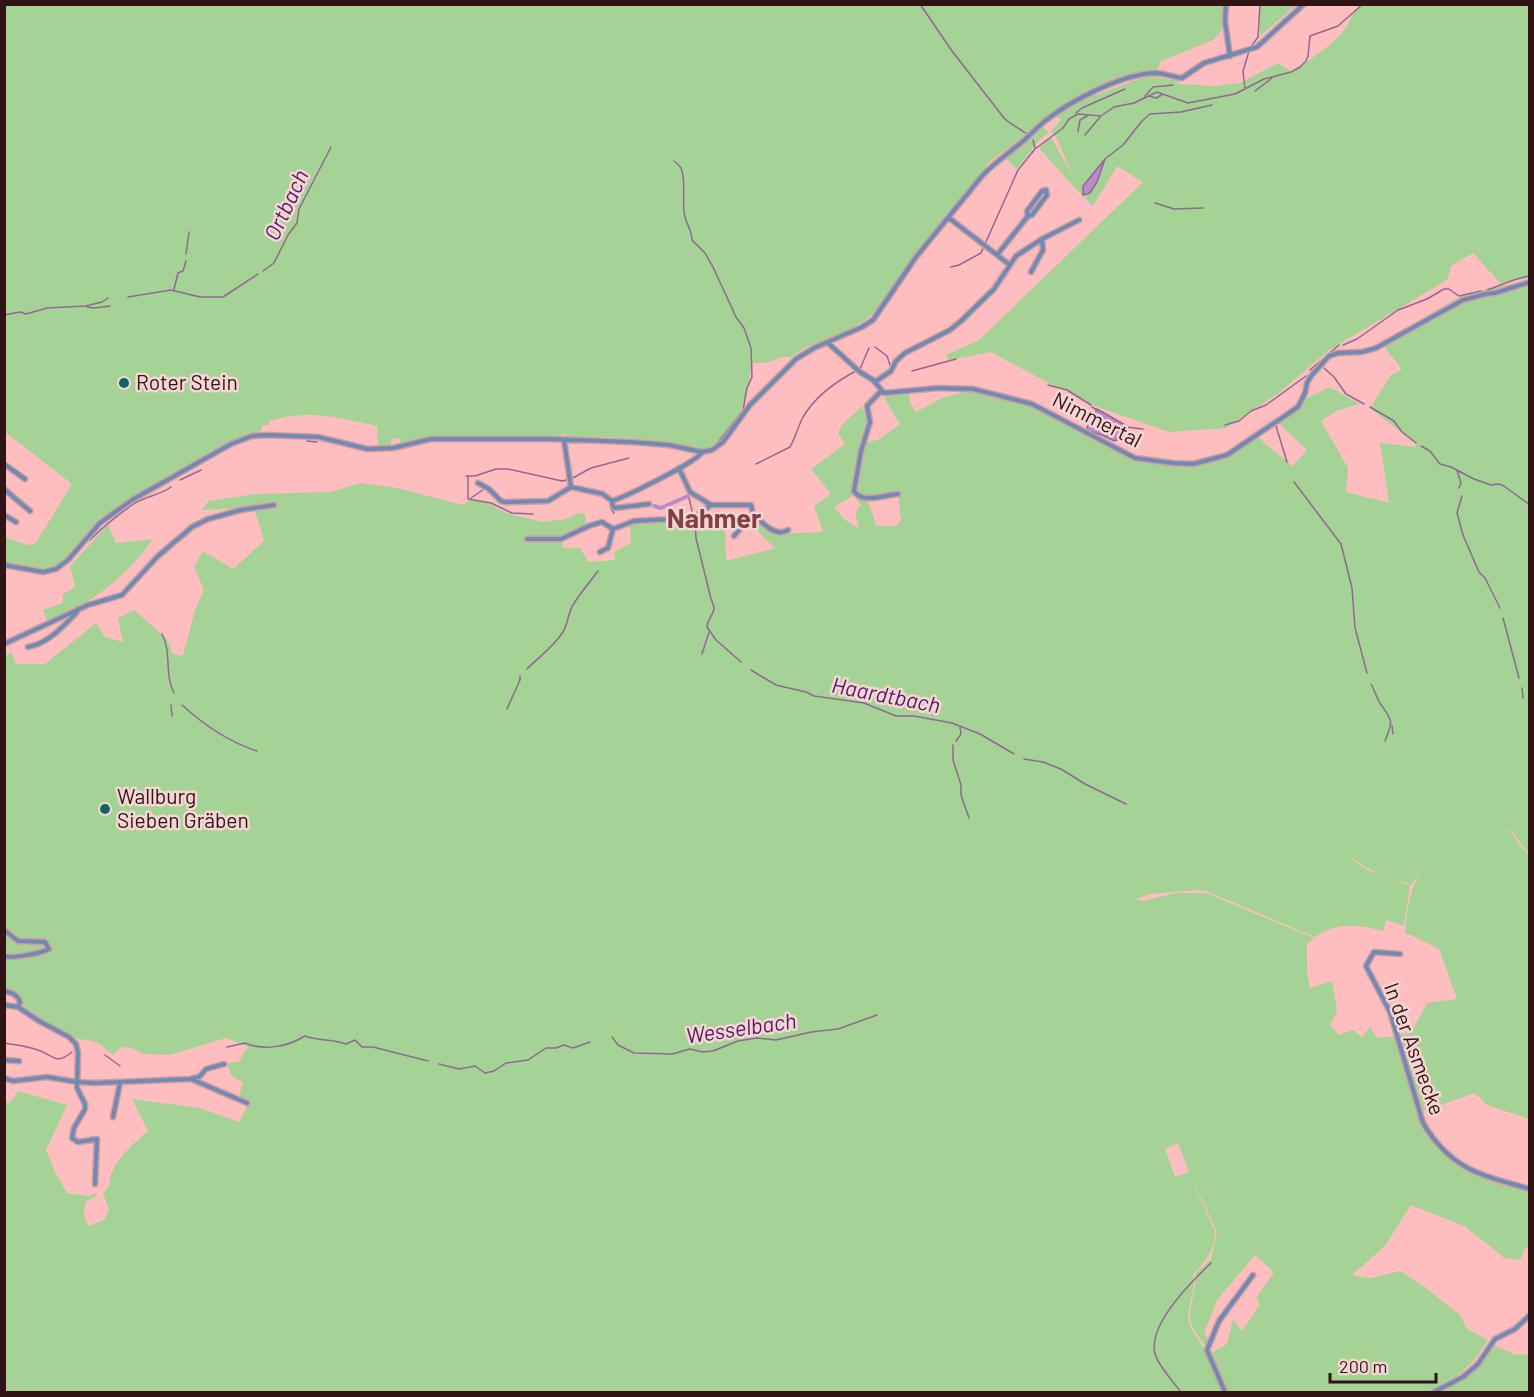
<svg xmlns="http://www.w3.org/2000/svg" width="1534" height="1397" font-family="Barlow,sans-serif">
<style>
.green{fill:#a5d395;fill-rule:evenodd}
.water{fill:#ba8ac9;stroke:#916793;stroke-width:1.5}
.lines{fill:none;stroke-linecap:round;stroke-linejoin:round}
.stream{stroke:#916793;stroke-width:1.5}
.canal{stroke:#ba8ac9;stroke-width:4}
.minor-casing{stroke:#d59c9d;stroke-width:7}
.minor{stroke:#6d8bb6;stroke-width:4}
.poi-dot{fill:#126365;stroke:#f6d5d5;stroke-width:2}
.labels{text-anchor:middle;stroke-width:5;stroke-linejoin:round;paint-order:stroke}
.poi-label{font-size:21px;fill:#301415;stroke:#f6d5d5;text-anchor:start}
.street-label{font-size:21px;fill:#301415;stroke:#f6d5d5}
.water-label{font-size:22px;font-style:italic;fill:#551a66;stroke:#f6d5d5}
.district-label{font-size:27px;font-weight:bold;fill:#833f43;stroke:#f6d5d5}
</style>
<rect width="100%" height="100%" fill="#febebf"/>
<path class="green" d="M1223 4 1224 28 1213 40 1161 61 1157 71 1111 83 1085 93 1055 110 1026 135 989 162 972 186 914 254 880 306 867 319 845 332 804 348 791 357H782L766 363H751C750 391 738 438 707 448 693 452 680 444 667 442 633 438 599 435 565 438V434L551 437H429L401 443 399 438 391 439V445H378L377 426C335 417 312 409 269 421V425H262L261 431 227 443 120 505 91 528 66 558 57 565 41 569 5 563V537L27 545 35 544 72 484 5 432 4 5Z
M1259 5V4L1296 5 1260 36Z
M1360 5H1529V278L1500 283 1473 253 1451 266 1447 280 1329 350 1280 392 1226 428 1169 432 1092 405 1062 387 1060 389 991 352 949 360 946 355 979 340 1143 182 1117 166 1093 206 1073 186 1039 148 1051 137 1074 178 1056 137 1051 131 1061 120 1059 118H1053L1085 99 1133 81 1150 76 1179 81 1178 84 1214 86 1240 83 1278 63 1292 72C1306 63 1336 42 1345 29 1351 21 1352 12 1360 5Z
M1043 126 1049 133 1040 139 1017 169 1005 158 1030 140Z
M1529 280V853C1521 846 1516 832 1507 829 1517 836 1518 847 1529 854V1119L1487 1105 1475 1093 1420 1112 1398 1035 1411 1033 1427 1003 1457 999 1439 949 1411 935 1405 934C1407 909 1409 895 1419 873L1411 885C1400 879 1390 879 1379 874 1368 869 1359 863 1350 857 1366 875 1390 875 1410 886L1404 926 1386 920 1383 931C1359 924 1336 922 1315 937L1206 891 1196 890 1150 894 1136 899 1143 901 1176 893H1206L1314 938 1307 944V973L1310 988 1332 981 1337 1011 1330 1025 1339 1035 1353 1030 1362 1037 1370 1027 1377 1038 1396 1036 1410 1090 1418 1114 1428 1133 1455 1163 1463 1169 1476 1174 1529 1190V1247L1525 1248 1520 1260 1505 1258 1464 1226 1411 1205 1385 1246 1352 1275 1371 1278 1400 1271 1423 1286 1460 1315 1467 1329 1488 1340C1474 1363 1456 1381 1432 1392H5L4 1102 10 1103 18 1091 67 1105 46 1150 56 1174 67 1193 89 1196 96 1193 97 1196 85 1202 84 1214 88 1226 104 1220 109 1210 103 1193C112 1184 108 1183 112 1172 118 1156 136 1142 148 1131L132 1099 200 1108 239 1122 249 1102 239 1097 243 1082C232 1078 230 1074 227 1063L238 1062 248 1047 226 1038 169 1055 143 1054 132 1048 121 1047 113 1055 97 1042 69 1037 18 1007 19 997 5 991V656L11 652 16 664H45L96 623 105 637 123 642 118 618 134 610 167 639 173 654 183 656 195 610 204 590 194 567 203 551 233 569 264 541 254 508 201 510 209 501 255 494 331 492 360 483 397 488 463 505 470 500 488 503 506 513 542 522 566 519 578 513 584 514 586 518 585 524 561 535 563 548H580L588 562 615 560 614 552 631 543 630 526 636 522 694 519 718 510 725 528 726 561 776 548 767 541 750 522 754 516C775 538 795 533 823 532L814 506 831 494 811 469 845 444 838 433 842 425 862 406 868 423 864 429 862 443 878 440 900 424 884 398 893 393 909 392 910 403 916 412 942 398 960 393 961 389 969 388 1032 404 1119 453 1142 461 1171 465 1193 464 1222 458 1257 433 1264 443 1293 466 1307 450 1275 420 1297 403 1330 387 1359 404 1336 411 1321 421 1348 468 1346 492 1389 503 1380 443 1416 447 1415 443 1370 408 1391 375 1402 369 1381 343 1452 301 1469 293ZM898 493 901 520 896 526H877L866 497ZM854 495 861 505 855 513 859 528 845 520 834 507ZM1174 1133 1189 1172 1175 1177 1165 1149 1178 1143ZM1190 1174 1217 1232 1211 1259 1195 1274C1198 1289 1187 1310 1191 1323 1194 1332 1202 1340 1206 1348L1210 1340 1204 1334 1217 1300 1255 1255 1274 1272 1256 1298 1260 1304 1242 1331 1233 1319 1227 1344 1208 1355C1203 1346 1191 1331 1189 1322 1186 1307 1197 1291 1193 1274 1206 1261 1214 1251 1215 1232Z
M108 525 116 543 153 539C127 577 89 604 48 624L43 610 63 603V594L75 587 70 566Z
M1494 1345 1516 1355 1529 1354V1392H1437C1467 1377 1473 1372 1494 1345Z"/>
<path class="water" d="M1105 159 1097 182 1090 193 1083 195V186Z
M1097 409 1127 426 1117 440 1114 441 1102 435 1088 431 1087 427Z"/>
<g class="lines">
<path class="stream" d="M920 4 952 51 1004 118C1011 125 1019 128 1027 134
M1245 89 1243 71 1250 48 1258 37 1260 4
M1255 91 1272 78
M1145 96 1153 87 1173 85
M1149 96 1156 98 1163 94
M1076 113 1082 108 1125 89
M1078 131 1080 120 1087 116
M1085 135 1100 117
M1033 140 1035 148
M1105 159 1123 145 1142 121 1150 114 1181 112 1212 105
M674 161C678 164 679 165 681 168 687 183 681 202 685 217 687 225 692 231 692 240L705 253 713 267 736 317 744 328 751 348 752 377 747 388 743 410 716 445 710 449
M1155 203 1174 209 1203 208
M186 254 189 232
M951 267 959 265 981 253 1018 170 1035 149 1063 128 1069 119 1078 114 1101 116 1114 107 1134 103 1157 92 1188 103 1235 94 1264 79 1291 72 1300 67 1306 61 1308 56 1310 36 1338 26 1363 4
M263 271 274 263 288 235 297 223 299 209 331 147
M174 289 178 273 183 271 186 261
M1487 290C1502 285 1514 278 1530 276
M128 297 171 290 200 297H223L258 274
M87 307 94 308 110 306
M4 315 20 312 26 314 47 308 86 306 102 302 108 298
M1343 345 1357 339 1398 310 1427 299 1444 289H1449L1459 296 1481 291
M875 347 887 356 890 365
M1324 368 1334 377 1346 394 1364 404
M860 369 869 348
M1310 370 1339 345
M912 371 956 359
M1048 385 1067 390 1091 405
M1092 407 1097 410
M1370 407 1394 421 1402 432 1416 443
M1225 425 1239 421 1251 411 1266 405 1306 376
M1276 426 1287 462
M1126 427 1143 429
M307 441 317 442
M1421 446 1430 451 1440 464 1451 467 1474 479 1491 485 1499 484 1504 486 1530 505
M756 464 790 447C795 438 798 427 803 417 815 397 835 382 856 371
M1457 470 1461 483 1459 488
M466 476H475L496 469H508L562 481 571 479 591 468 629 458
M468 476V499L491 503 512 513 533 514
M180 480 201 470
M1294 482 1341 544 1352 588 1355 628 1367 673
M1462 496 1457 513 1463 535 1479 572 1485 578 1500 608
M471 498 484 489
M689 498 693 515
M611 509 614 513
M695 519 696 538 711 599C719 614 708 614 707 627L716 640 741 662
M90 540C104 526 119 514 135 503 147 496 160 495 171 487
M1503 618 1519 678
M162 634C172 653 164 673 174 693
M702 654 709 632
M527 669C539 657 554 646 563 632 568 624 568 613 573 605 580 593 590 582 598 571
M751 670 776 685 806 692 814 696 864 703 896 716H914L952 723 980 734 1014 754
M1371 684C1375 691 1377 700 1382 706 1393 722 1393 721 1385 741
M1522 688 1523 698
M171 705 172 716
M182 705C204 725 229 742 257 751
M507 709 520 680V676
M1392 726 1393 734
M956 741 961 734 960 727
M953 745V760L961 785V795L969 818
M1024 759 1043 762 1061 769 1085 784 1126 804
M612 1037 618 1045 634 1053 672 1054 690 1049 703 1052 713 1051 738 1041 757 1038 776 1040 811 1032 838 1029 877 1015
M4 1043C16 1045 27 1046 38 1050 54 1055 55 1066 72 1052
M227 1047 245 1043C264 1051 287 1047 305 1036 319 1041 332 1039 346 1044L355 1040 362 1047H373L428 1061
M105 1055 120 1066
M439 1064 459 1069 475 1066 485 1073 494 1071 506 1063 528 1060 546 1048H556L564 1045 573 1048 590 1042
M1181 1392C1174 1383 1158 1365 1155 1354 1147 1325 1192 1281 1211 1263"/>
<path class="canal" d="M654 506 661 508 688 496"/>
<defs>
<path id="minor" d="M1226 4 1225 21 1230 56
M949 218 1010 265
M997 255 1028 216 1032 215 1047 195 1046 190 1042 191 1027 211 1028 216
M1031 272 1043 250 1042 239
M828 343 860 372 873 380 884 393 938 388 973 389 1032 404 1135 458 1172 463 1193 464 1227 455 1298 407 1305 393 1307 383 1311 376 1329 356 1338 353 1362 352 1376 348 1463 300 1485 294 1495 293 1530 282
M875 382 891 371 896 361 905 353 950 330 961 321 994 289 1016 256 1042 239 1079 220
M881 391 867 406 870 422 861 451 854 491C861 504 885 495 898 494
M564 440 571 487 603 494 612 501C625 497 697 462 702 452
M4 464 25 479
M679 468 690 492 711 505H751L753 514 734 536
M478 483 489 489 501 501 505 502 548 501 571 487
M4 489 30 511
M612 501 613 507 615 508 649 504
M753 514C762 522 775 538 788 530
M4 515 16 522
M527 539H561L589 526 602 522 613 529 634 521 693 518 711 505
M600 552 608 548 613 529
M4 565 43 572 56 569 68 560 100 523 132 500 231 444 252 436 268 435 318 437 368 449 393 448 431 439H551L631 442 669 445 702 452 712 450 723 442 750 405 796 359 814 348 862 327 873 320 916 257 982 176C993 164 1005 156 1017 146 1027 139 1035 129 1045 121 1070 101 1122 74 1155 73 1164 73 1173 77 1182 78L1204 63 1257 47 1304 4
M4 644 88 605 122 595 158 556 192 527 208 519 241 510 274 505
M28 647C47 644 63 627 76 613L78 609
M4 930 18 941 45 942 49 949C42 953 12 959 4 956
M1400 954 1374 952 1366 966 1390 1012 1423 1123C1451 1170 1481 1175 1530 1189
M4 991C12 993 17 994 20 1002L18 1007
M4 1005 18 1007 39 1021 69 1037 76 1044 78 1053 77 1088 85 1104V1109L74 1128 72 1138 78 1142 97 1139 95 1184
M4 1060 19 1061
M4 1078 13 1081 47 1077 77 1082 95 1083 190 1079 199 1077 206 1069 224 1064
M191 1079 247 1103
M113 1117 120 1083
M1225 1392 1207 1350 1219 1321 1253 1275
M1434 1392 1463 1377 1478 1364 1495 1339 1515 1329 1530 1315"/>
</defs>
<use href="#minor" class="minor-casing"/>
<use href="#minor" class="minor"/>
</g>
<g class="poi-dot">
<circle cx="124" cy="383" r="6"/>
<circle cx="105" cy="809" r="6"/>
</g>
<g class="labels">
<g class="poi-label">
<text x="136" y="390">Roter Stein</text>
<text x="117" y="804">Wallburg<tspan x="117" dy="24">Sieben Gräben</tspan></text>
</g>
<g class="street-label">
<text transform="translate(1097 420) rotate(27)" y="7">Nimmertal</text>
<text transform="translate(1414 1049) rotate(70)" y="7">In der Asmecke</text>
</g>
<g class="water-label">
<text transform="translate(286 205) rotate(-65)" y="8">Ortbach</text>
<text transform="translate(886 695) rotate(11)" y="8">Haardtbach</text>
<text transform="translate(741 1028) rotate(-8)" y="8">Wesselbach</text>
</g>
<g class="district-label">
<text x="714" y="528">Nahmer</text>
</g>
</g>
<rect width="1534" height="1397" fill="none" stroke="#301415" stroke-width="12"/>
<path d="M1330 1373v9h106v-9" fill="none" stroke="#301415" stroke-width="3"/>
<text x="1339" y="1373" font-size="18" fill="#301415" stroke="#f6d5d5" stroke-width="4.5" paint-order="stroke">200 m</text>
</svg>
